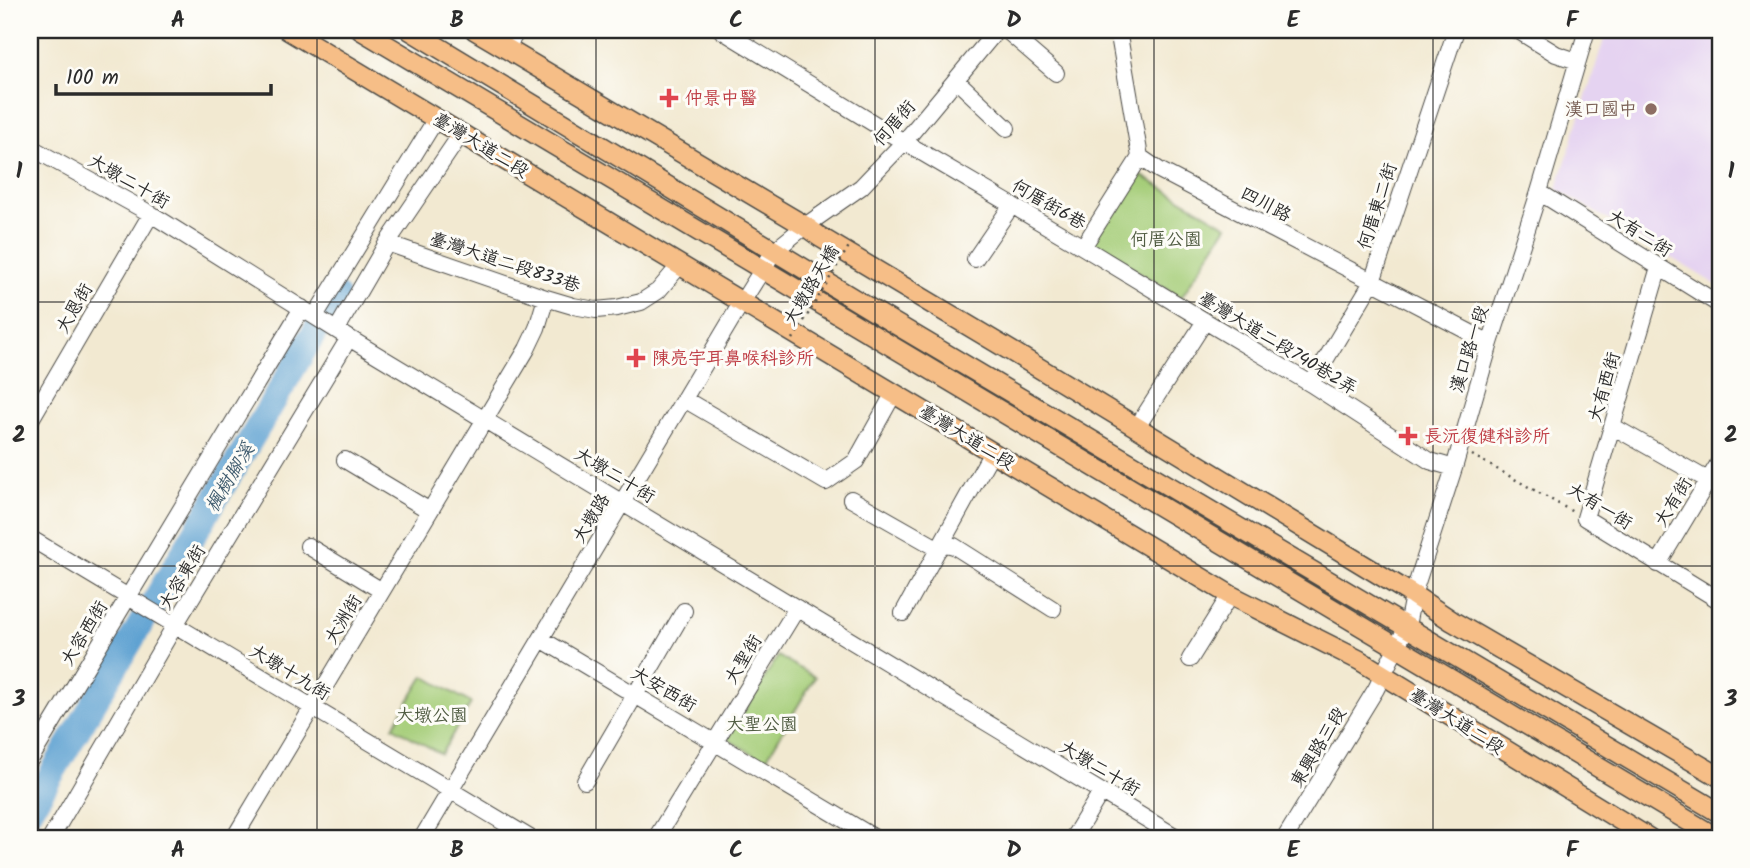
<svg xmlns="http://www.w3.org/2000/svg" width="1750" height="868" font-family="Kalam,'LXGW WenKai TC',sans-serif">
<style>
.built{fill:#e5d3f1}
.green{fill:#a5cd78;stroke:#687c52;stroke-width:2}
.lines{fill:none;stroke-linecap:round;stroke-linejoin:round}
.river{stroke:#5ea2d2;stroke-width:26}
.minor-casing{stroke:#494844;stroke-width:18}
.major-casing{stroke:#494844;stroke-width:22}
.path{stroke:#494844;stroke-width:2.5;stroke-dasharray:2 5;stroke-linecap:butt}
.minor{stroke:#fff;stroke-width:16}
.major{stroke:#f6be87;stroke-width:19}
.path-bridge{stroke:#494844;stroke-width:2.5;stroke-dasharray:2 5;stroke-linecap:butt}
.grid{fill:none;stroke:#2b2b2b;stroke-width:2;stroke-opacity:0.55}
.health-dot{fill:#e0444e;stroke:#fdfcf7;stroke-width:2.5}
.education-dot{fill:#8d6e63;stroke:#fdfcf7;stroke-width:2.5}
.labels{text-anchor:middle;stroke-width:6;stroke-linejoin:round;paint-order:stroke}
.health-label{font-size:18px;fill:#be3a42;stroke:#fdfcf7;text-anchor:start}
.education-label{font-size:18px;fill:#785e54;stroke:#fdfcf7;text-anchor:end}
.street-label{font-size:18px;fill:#2b2b2b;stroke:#fdfcf7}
.park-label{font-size:18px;fill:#505c42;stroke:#fdfcf7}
.water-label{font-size:19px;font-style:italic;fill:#3f5b6e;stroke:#fdfcf7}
.neatline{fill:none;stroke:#2b2b2b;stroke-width:2.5}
.grid-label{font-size:23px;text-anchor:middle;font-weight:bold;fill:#2b2b2b}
</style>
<rect width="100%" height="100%" fill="#fdfcf7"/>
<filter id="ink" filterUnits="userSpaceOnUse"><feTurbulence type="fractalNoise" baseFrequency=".0143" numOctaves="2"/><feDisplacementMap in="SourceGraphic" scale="14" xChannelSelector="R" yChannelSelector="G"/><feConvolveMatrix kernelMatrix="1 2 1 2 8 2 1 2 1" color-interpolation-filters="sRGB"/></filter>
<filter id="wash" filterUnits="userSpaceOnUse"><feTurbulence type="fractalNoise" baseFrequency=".00686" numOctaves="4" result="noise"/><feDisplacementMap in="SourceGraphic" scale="28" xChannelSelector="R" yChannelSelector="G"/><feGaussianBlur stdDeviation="1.57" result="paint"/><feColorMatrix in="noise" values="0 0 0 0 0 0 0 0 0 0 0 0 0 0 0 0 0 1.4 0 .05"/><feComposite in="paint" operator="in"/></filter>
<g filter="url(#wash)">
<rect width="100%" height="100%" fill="#f2e9d1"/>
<path class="built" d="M1607 30H1720V287L1557 189Z"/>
<path class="green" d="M1137 174 1142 176 1227 226 1181 298 1091 243Z
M778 656 815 677 765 761 727 739Z
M424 676 471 703 441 754 393 727Z"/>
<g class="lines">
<path class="river" d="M30 810 336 296"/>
</g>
</g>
<g filter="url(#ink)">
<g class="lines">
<defs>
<path id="minor" d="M721 30 904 142 1083 247 1205 321 1311 384 1430 461 1454 468
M1006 30 1056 73
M1118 30 1140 157 1159 170 1490 343
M1517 30 1556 54 1577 61
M506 48 518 30
M956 80 1007 128
M30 147 151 214 349 338 1178 838
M1539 192 1720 305
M387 243 546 298 573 306 596 310 617 308 641 302 658 291 680 265
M1083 247 1140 157
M975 259 1012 205
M1659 267 1585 518 1720 601
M315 316 436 119
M337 329 387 243 461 134
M1311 384 1372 282 1456 30
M684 399 826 482 856 461 894 393
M30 421 151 214
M1612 426 1720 487
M1137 427 1205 321
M345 460 430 511
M851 499 939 549
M30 538 530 838
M942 543 954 546 1053 609
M308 546 382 591
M1658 564 1720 461
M903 613 992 452
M541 639 875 838
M1190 659 1230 595
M30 760 302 308
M585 781 684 611
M51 838 175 625 349 338
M234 838 527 349 537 328 546 298
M422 838 737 310 774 251 805 226 861 187 904 142 997 30
M656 838 797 608
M1073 838 1101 792
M1285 838 1376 689 1407 626 1413 595 1454 468 1490 343 1539 192 1587 30"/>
<path id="major" d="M288 30 1230 595 1359 660 1649 838
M361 30 1717 838
M410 30 887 319 1720 813
M475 30 805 226 820 237 1016 354 1413 595 1452 621 1720 777"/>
</defs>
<use href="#minor" class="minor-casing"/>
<use href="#major" class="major-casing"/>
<path class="path" d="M1472 455 1573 512"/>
<use href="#minor" class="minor"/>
<use href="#major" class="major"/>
<path class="path-bridge" d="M793 339 851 243"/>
</g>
</g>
<path class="grid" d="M317 30V838M596 30V838M875 30V838M1154 30V838M1433 30V838M30 302H1720M30 566H1720"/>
<g class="health-dot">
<path d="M665.5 87.5h7v7h7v7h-7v7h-7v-7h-7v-7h7z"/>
<path d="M632.5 347.5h7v7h7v7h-7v7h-7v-7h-7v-7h7z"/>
<path d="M1404.5 425.5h7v7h7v7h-7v7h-7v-7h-7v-7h7z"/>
</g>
<circle class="education-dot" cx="1651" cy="109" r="7"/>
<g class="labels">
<g class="health-label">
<text x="685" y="104">仲景中醫</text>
<text x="652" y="364">陳亮宇耳鼻喉科診所</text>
<text x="1424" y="442">長沅復健科診所</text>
</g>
<g class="education-label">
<text x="1637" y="115">漢口國中</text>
</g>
<g class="street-label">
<text transform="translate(894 123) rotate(-49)" y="6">何厝街</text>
<text transform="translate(481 145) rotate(31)" y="6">臺灣大道二段</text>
<text transform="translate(129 181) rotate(30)" y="6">大墩二十街</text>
<text transform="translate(1049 204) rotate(30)" y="6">何厝街6巷</text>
<text transform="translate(1266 204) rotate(28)" y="6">四川路</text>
<text transform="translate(1377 206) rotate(-72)" y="6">何厝東二街</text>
<text transform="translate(1640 233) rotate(32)" y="6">大有二街</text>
<text transform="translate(505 262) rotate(18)" y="6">臺灣大道二段833巷</text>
<text transform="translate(811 285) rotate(-59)" y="6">大墩路天橋</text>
<text transform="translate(74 308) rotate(-60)" y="6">大恩街</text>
<text transform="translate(1278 343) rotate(31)" y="6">臺灣大道二段740巷2弄</text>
<text transform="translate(1469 349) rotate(-73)" y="6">漢口路一段</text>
<text transform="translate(1604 387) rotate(-74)" y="6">大有西街</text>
<text transform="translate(967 437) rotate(31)" y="6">臺灣大道二段</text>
<text transform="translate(615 475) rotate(31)" y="6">大墩二十街</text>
<text transform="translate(1673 502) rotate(-58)" y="6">大有街</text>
<text transform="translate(1600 506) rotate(31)" y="6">大有一街</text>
<text transform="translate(591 518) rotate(-59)" y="6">大墩路</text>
<text transform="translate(182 577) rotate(-59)" y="6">大容東街</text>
<text transform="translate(343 619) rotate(-59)" y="6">大洲街</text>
<text transform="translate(84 633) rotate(-59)" y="6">大容西街</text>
<text transform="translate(743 659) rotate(-59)" y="6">大聖街</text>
<text transform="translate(290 672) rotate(31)" y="6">大墩十九街</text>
<text transform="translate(664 689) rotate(30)" y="6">大安西街</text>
<text transform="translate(1457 721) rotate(32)" y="6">臺灣大道二段</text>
<text transform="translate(1318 747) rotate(-59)" y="6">東興路三段</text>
<text transform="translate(1100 768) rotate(31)" y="6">大墩二十街</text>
</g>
<g class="park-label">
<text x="1166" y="245">何厝公園</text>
<text x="432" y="721">大墩公園</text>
<text x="762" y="730">大聖公園</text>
</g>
<g class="water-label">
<text transform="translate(229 477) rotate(-59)" y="7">楓樹腳溪</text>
</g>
</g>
<rect width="1750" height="868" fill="none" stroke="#fdfcf7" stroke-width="77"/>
<path d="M56 84v10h215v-10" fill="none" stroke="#2b2b2b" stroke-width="3.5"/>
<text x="66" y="84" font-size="21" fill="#2b2b2b" stroke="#fdfcf7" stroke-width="5" paint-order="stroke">100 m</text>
<rect x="38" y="38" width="1674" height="792" class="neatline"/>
<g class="grid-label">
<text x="178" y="27">A</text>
<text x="457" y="27">B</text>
<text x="736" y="27">C</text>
<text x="1014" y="27">D</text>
<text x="1293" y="27">E</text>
<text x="1572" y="27">F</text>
<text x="19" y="178">1</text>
<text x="1731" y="178">1</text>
<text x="19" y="442">2</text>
<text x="1731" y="442">2</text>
<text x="19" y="706">3</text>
<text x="1731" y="706">3</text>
<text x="178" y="857">A</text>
<text x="457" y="857">B</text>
<text x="736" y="857">C</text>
<text x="1014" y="857">D</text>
<text x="1293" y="857">E</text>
<text x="1572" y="857">F</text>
</g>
</svg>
